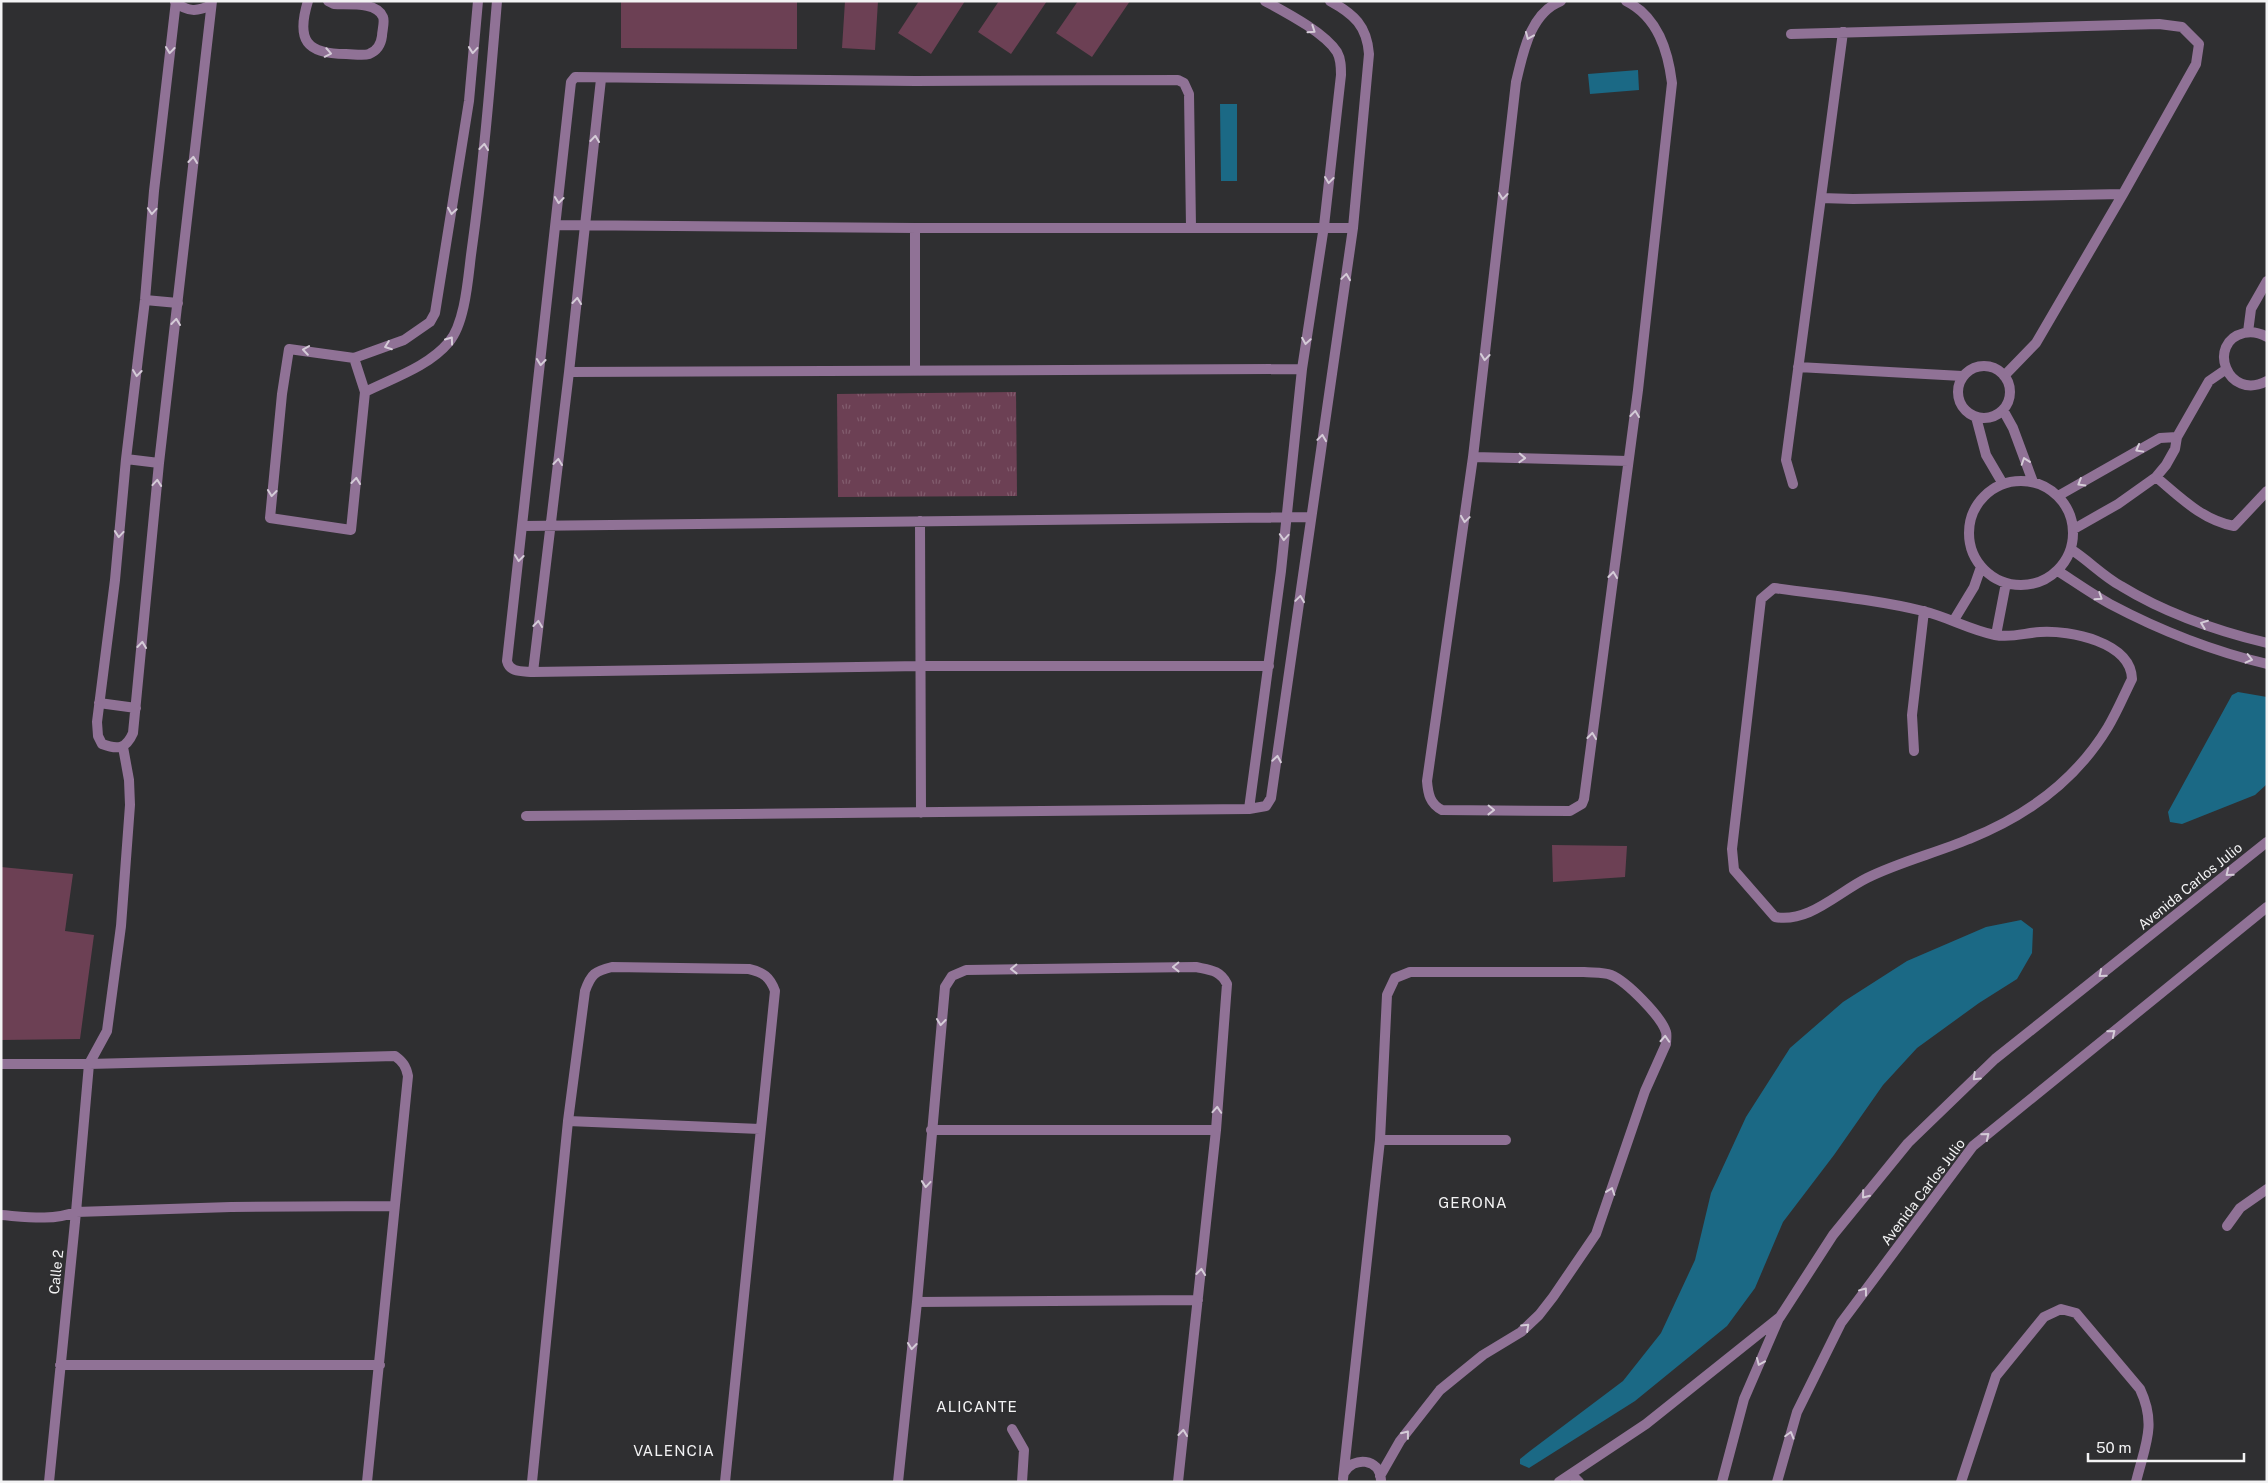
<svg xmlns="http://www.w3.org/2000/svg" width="2268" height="1483" font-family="'Public Sans',sans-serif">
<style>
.park{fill:url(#park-tufts)}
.garden{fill:#6c4054}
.water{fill:#1b6985}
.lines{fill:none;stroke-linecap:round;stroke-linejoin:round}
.service{stroke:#907296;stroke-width:10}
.minor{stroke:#907296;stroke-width:10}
.oneway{stroke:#d5ccd8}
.labels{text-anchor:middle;stroke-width:4;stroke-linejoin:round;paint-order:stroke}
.street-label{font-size:14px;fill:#f3f3f4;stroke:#2f2f31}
.neighbourhood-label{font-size:15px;letter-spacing:1px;fill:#f3f3f4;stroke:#2f2f31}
</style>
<defs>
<pattern id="park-tufts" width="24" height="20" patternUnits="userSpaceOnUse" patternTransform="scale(1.25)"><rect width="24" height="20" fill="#6c4054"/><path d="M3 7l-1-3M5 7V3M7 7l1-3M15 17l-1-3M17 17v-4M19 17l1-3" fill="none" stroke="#815c6d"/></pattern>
</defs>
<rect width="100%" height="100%" fill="#2f2f31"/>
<path class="park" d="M1016 392 1017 496 838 497 837 394Z"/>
<path class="garden" d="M621 1H797V49L621 48Z
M845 1H878L875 50 842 48Z
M919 1H965L931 54 898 33Z
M999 1H1047L1011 54 978 32Z
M1078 1H1130L1092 57 1056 33Z
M1552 845 1627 846 1625 877 1553 882Z
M1 867 73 874 65 931 94 935 80 1039 1 1040Z"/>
<path class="water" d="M1638 70 1639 90 1590 94 1588 74Z
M1220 104H1237V181H1221Z
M2238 692 2267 697V784L2255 795 2182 824 2170 822 2168 812 2232 695Z
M2021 920 2033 929 2032 953 2017 979 1979 1003 1917 1048 1883 1085 1834 1155 1783 1222 1755 1288 1727 1326 1635 1401 1529 1468 1520 1464V1459L1530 1451 1623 1381 1661 1333 1695 1260 1711 1193 1746 1117 1790 1048 1843 1002 1907 961 1986 927Z"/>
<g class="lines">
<path class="service" d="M176 1 154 191 145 300 126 459 115 580 97 722 98 736 102 744C118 750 126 749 133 733L159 463 212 1
M308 1C296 40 306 54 346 54 353 54 363 56 369 54 377 51 381 44 382 36 382 31 385 22 383 17 377 1 347 5 334 4L328 1
M175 2C188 12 197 12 211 5
M145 300 178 303
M354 358 365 392 351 530 270 518 282 394 289 349 354 358 404 340 430 322 435 313 469 101 478 1
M365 392C393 378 428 367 449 342 465 323 468 279 471 255 483 170 490 86 497 1
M126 459 159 463
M99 703 136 708
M89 1064 107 1031 121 926 130 805 129 780 123 747"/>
<path class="minor" d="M1561 1C1530 13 1523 53 1516 82L1473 457 1427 781C1428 794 1430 804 1442 810L1570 811 1582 804 1584 799 1638 390 1672 83C1668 51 1658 17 1626 1
M1791 34 2159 24 2182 27 2199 44 2196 64 2123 194 2036 343 2004 376
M1821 198 1853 199 2123 194
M556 225 915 228H1353
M1191 227 1189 94 1184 83 1178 80 915 81 575 77 571 82 507 661C510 673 522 671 533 672L921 666H1269
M915 228V371
M2248 332 2251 309 2267 281
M2267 337C2260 333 2252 331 2244 333 2206 342 2227 402 2267 381
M1958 392a26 26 0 1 1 52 0a26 26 0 1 1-52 0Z
M1798 367 1962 376
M569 372 1302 369
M2003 410 2013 428 2033 482
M1976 417 1986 455 2003 484
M1473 457 1628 461
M2156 477C2180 497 2202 520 2234 526L2267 491
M1969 533a52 52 0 1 1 104 0a52 52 0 1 1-104 0Z
M1793 484 1786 460 1843 32
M2058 496 2160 438 2177 437
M920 521 921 813
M523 526 1311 517
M2074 529 2118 504 2156 477 2166 465 2175 449 2177 437 2209 381 2225 370
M2072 550C2089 561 2103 576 2121 586 2165 613 2217 631 2267 643
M2058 571C2075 582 2092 594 2110 604 2159 630 2212 651 2267 664
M1774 588C1823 595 1875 599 1923 611 1948 617 1970 630 1995 635 2011 638 2025 633 2040 632 2070 630 2131 642 2132 679 2124 695 2117 712 2108 727 2076 780 2027 816 1969 839 1936 853 1899 862 1867 878 1837 893 1809 923 1775 917L1734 870 1732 849 1761 599Z
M1954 620 1974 587 1981 567
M1996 635 2006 583
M533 672 569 372 601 79
M1914 751 1912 715 1924 611
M1249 809 1281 571 1302 369 1324 226 1341 75C1341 67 1341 59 1337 52 1324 32 1285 12 1265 1
M526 816 1249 809 1266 806 1271 798 1353 228 1369 54C1367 26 1354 14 1330 1
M1 1064H89L395 1056C403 1062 406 1066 408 1076L367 1482
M568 1121 760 1129
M931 1130H1216
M1380 1140H1506
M1 1215C27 1217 52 1221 76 1212L231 1207 394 1206
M2227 1226 2240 1208 2267 1189
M917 1302 1198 1300
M60 1365H380
M1012 1429 1024 1450 1022 1482
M1344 1473C1353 1456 1380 1458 1381 1480
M1571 1474 1579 1482
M1343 1479 1380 1140 1387 995 1395 978 1410 972H1584C1592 973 1603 972 1611 975 1626 981 1661 1016 1666 1032 1667 1035 1666 1040 1666 1044L1645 1091 1596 1234 1553 1297 1539 1315 1521 1332 1483 1355 1440 1390 1400 1441 1380 1476
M49 1482 76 1212 89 1064
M532 1482 568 1121 585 991C591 974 595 971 612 967L749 969C763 972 770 977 775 991L725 1482
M898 1482 917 1302 945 987 952 976 966 970 1196 967C1210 970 1220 970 1227 984L1216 1130 1178 1482
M1559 1482 1646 1424 1780 1317 1833 1235 1908 1143 1995 1059 2267 842
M1722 1482 1744 1399 1779 1318
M1777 1482 1797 1412 1841 1323 1973 1146 2267 907
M1961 1482 1996 1376 2044 1317 2061 1309 2076 1313 2140 1389C2157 1425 2145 1445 2136 1482"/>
</g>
<defs><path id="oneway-chevron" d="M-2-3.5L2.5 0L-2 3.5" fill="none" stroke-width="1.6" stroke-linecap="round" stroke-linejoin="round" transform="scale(1.25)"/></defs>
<g class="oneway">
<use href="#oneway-chevron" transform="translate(1312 30) rotate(34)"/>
<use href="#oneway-chevron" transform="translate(1529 36) rotate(113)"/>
<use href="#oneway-chevron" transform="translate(170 50) rotate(96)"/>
<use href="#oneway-chevron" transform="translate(473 50) rotate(95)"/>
<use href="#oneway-chevron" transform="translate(328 53) rotate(11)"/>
<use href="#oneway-chevron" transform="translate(595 139) rotate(-84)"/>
<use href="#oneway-chevron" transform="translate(484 147) rotate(-84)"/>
<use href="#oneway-chevron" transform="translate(193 160) rotate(-84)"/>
<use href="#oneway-chevron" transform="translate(1329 180) rotate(97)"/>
<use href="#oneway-chevron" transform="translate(1503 196) rotate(96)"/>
<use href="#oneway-chevron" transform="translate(559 200) rotate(96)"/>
<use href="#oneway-chevron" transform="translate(152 211) rotate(94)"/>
<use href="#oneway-chevron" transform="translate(452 211) rotate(99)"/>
<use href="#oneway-chevron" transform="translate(1346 277) rotate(-82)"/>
<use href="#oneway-chevron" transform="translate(577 301) rotate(-84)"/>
<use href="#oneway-chevron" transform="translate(176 322) rotate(-84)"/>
<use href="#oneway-chevron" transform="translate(450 340) rotate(-54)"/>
<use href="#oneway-chevron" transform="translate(1306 341) rotate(99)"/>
<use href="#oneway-chevron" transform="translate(388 346) rotate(160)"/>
<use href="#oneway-chevron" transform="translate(306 350) rotate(-172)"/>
<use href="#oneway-chevron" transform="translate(1485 357) rotate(96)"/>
<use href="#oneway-chevron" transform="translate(541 362) rotate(96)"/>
<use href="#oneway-chevron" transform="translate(137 373) rotate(97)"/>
<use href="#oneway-chevron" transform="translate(1635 414) rotate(-83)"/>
<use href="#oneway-chevron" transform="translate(1322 438) rotate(-82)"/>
<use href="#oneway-chevron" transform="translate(2139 449) rotate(151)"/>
<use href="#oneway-chevron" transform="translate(1522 458) rotate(2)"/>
<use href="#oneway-chevron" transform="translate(2025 461) rotate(-109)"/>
<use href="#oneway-chevron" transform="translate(558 462) rotate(-83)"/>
<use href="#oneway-chevron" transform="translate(356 481) rotate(-84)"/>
<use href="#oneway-chevron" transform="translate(157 483) rotate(-85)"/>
<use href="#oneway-chevron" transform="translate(2081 483) rotate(149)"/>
<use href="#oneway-chevron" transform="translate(272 493) rotate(96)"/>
<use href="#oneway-chevron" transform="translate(1465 519) rotate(98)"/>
<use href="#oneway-chevron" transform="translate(119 534) rotate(95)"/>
<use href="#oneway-chevron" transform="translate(1284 537) rotate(94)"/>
<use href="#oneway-chevron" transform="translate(519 558) rotate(97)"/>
<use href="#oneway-chevron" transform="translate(1613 575) rotate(-83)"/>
<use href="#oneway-chevron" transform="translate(2099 597) rotate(33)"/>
<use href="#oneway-chevron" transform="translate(1300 599) rotate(-82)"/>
<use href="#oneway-chevron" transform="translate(538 624) rotate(-83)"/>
<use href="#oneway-chevron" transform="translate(2204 624) rotate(-159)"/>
<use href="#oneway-chevron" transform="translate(142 645) rotate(-84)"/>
<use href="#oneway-chevron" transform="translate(2249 659) rotate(14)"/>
<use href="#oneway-chevron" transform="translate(1592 736) rotate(-83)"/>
<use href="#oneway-chevron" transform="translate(1277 759) rotate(-81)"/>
<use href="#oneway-chevron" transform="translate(1491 810) rotate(1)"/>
<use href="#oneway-chevron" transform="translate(2229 873) rotate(141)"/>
<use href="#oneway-chevron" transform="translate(1176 967) rotate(179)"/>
<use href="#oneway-chevron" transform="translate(1014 969) rotate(179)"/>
<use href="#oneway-chevron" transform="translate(2102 974) rotate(141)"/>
<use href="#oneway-chevron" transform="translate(941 1022) rotate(96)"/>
<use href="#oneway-chevron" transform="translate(2112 1033) rotate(-39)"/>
<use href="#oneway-chevron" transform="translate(1665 1039) rotate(-87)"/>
<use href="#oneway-chevron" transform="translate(1976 1077) rotate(136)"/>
<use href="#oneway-chevron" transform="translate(1217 1110) rotate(-86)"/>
<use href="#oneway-chevron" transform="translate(1986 1136) rotate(-39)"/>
<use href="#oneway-chevron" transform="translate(926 1184) rotate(95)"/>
<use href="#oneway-chevron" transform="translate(1611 1191) rotate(-71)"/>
<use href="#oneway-chevron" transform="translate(1865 1195) rotate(129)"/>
<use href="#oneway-chevron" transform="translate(1201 1272) rotate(-84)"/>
<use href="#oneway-chevron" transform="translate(1864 1291) rotate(-53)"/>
<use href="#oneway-chevron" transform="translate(1526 1327) rotate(-43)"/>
<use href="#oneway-chevron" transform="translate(912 1346) rotate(96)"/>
<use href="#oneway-chevron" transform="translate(1760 1362) rotate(113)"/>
<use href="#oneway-chevron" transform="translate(1183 1433) rotate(-84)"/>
<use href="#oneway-chevron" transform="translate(1406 1434) rotate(-52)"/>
<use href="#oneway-chevron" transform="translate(1790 1435) rotate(-74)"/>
</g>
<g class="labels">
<g class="street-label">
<text transform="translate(2190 886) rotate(-39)" y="5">Avenida Carlos Julio</text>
<text transform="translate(1923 1192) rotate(-53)" y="5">Avenida Carlos Julio</text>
<text transform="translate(56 1272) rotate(-84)" y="5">Calle 2</text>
</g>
<g class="neighbourhood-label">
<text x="1473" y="1208">GERONA</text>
<text x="977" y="1412">ALICANTE</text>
<text x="674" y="1456">VALENCIA</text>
</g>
</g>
<rect width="2268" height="1483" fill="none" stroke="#f3f3f4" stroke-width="5"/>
<path d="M2088 1453v8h156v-8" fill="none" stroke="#f3f3f4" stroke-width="2.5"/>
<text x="2096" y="1453" font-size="15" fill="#f3f3f4" stroke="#2f2f31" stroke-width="4" paint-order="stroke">50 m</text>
</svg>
